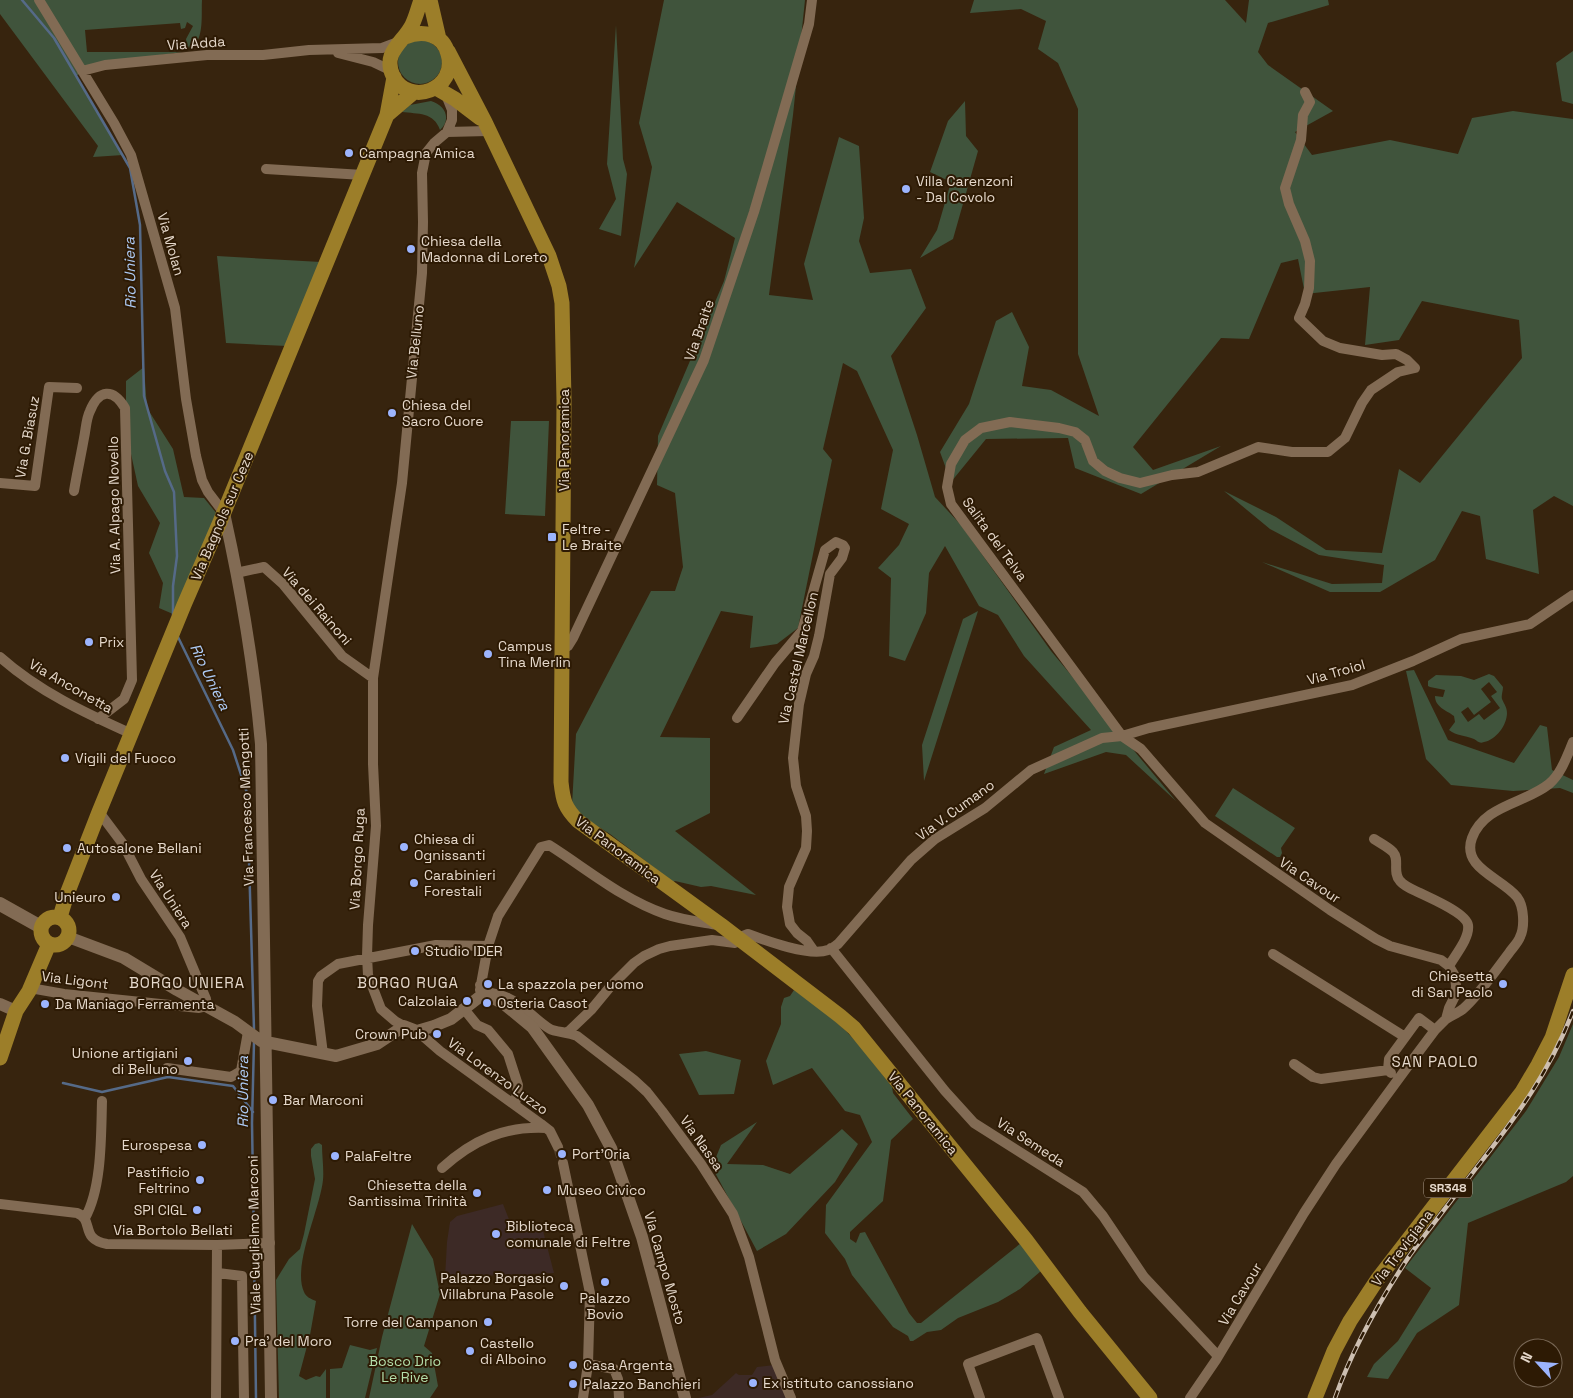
<svg xmlns="http://www.w3.org/2000/svg" width="1573" height="1398" font-family="'Space Grotesk',sans-serif">
<style>
.education{fill:#3d2a26}
.green{fill:#40543c;fill-rule:evenodd}
.lines{fill:none;stroke-linecap:round;stroke-linejoin:round}
.stream{stroke:#556a88;stroke-width:2.5}
.minor-tunnel{stroke:#513f2a;stroke-width:10;stroke-dasharray:10 5;stroke-linecap:butt}
.minor{stroke:#826b54;stroke-width:10}
.tertiary{stroke:#826b54;stroke-width:12}
.secondary{stroke:#826b54;stroke-width:14}
.primary{stroke:#9c7e29;stroke-width:15}
.rail-casing{stroke:#cdbfb1;stroke-width:4.5}
.rail{stroke:#2d1a04;stroke-width:2.5;stroke-dasharray:8;stroke-linecap:butt}
.poi-dot{fill:#9cb4fd;stroke:#2d1a04;stroke-width:2}
.labels{text-anchor:middle;stroke-width:4;stroke-linejoin:round;paint-order:stroke}
.shield{fill:#2d1a04;stroke:#ae9f8f;stroke-width:1}
.shield-label{font-size:12px;font-weight:bold;fill:#e5d8cb}
.street-label{font-size:14px;fill:#e5d8cb;stroke:#2d1a04}
.poi-label{font-size:14px;fill:#e5d8cb;stroke:#2d1a04;text-anchor:start}
.park-label{font-size:14px;fill:#b4dfab;stroke:#2d1a04}
.water-label{font-size:15px;font-style:italic;fill:#aecbf5;stroke:#2d1a04}
.neighbourhood-label{font-size:15px;letter-spacing:1px;fill:#e5d8cb;stroke:#2d1a04}
</style>
<rect width="100%" height="100%" fill="#37240e"/>
<path class="education" d="M503 1204 512 1227 541 1223 554 1273 529 1274 528 1277 518 1274 445 1278 447 1242 450 1222 457 1216Z
M774 1365 787 1398H698L712 1395 736 1373 739 1375H752L757 1367Z"/>
<path class="green" d="M0 0H202C201 15 205 42 189 49L187 47 186 39 193 26 187 22 185 28 181 29 180 23 85 30 87 52H182C157 56 93 63 76 76L123 155 93 157 98 146 0 14Z
M664 0H805L793 115 769 295 813 300 804 264 839 137 859 146 864 218 859 241 870 273 911 269 926 308 891 356 917 435 935 497 961 525 1051 651 1176 801 1126 755 1106 752 1044 774 1054 747 1091 730 1024 656 998 615 979 606 945 546 929 573 926 613 905 661 889 656 891 578 878 568 899 545 909 524 881 509 893 450 857 371 843 363 823 449 832 460 798 628 777 644 750 648 753 616 721 611 660 737 710 738V813L675 831 756 895 711 886 701 887 675 881 673 882 610 834 586 819 572 805 576 734 651 591H675L683 567 675 493 657 485 658 436 724 281 735 238 677 202 634 268 652 167 639 123Z
M974 0H1225L1246 23 1249 0H1328L1329 5 1268 23 1258 52 1268 65 1333 111 1295 132 1312 155 1390 140 1458 154 1472 118 1513 111 1573 119V506L1554 496 1533 510 1539 574 1486 559 1480 516 1462 511 1435 560 1380 592H1330L1262 562 1332 584 1382 583 1384 565 1319 555 1270 529 1224 491 1276 517 1326 550 1382 553 1399 469 1420 483 1522 358 1519 320 1422 301 1399 340 1365 345 1370 287 1305 294 1298 259 1281 263 1249 339 1221 338 1133 447 1153 470 1221 446 1141 494 1075 468 1068 438 986 439 951 482 940 452 969 404 996 321 1012 312 1029 347 1022 386 1051 390 1099 416 1078 354V109L1058 63 1038 49 1046 21 1021 9 970 13Z
M616 25 623 159 627 174 621 236 599 229 616 199 607 164Z
M398 62a22 22 0 1 1 44 0a22 22 0 1 1-44 0Z
M1573 51V104L1562 101 1556 63Z
M431 101C445 105 452 119 440 130 434 112 418 114 402 112L410 105Z
M965 101 966 136 978 151 953 239 920 258 937 230 951 182 930 172 948 121Z
M217 256 321 262 287 346 226 343Z
M144 367 147 408 173 449 184 497 204 498 217 514 173 614 159 608 163 583 149 553 160 523 138 486 126 431V381Z
M511 421H549L545 516 505 514Z
M978 611 924 781 922 745 963 619Z
M1414 670 1448 740 1514 763 1540 725 1547 727 1552 770 1573 780V793L1560 788 1513 791 1451 785 1426 759 1406 671Z
M1489 674 1494 676 1503 687C1503 691 1501 696 1502 699 1504 704 1507 707 1507 713 1507 725 1496 740 1484 742 1479 744 1478 741 1474 739 1464 735 1457 736 1449 730L1455 722 1454 716C1446 710 1435 707 1435 696L1443 697 1445 690 1430 687 1428 686V681L1436 675 1461 676 1474 680ZM1489 682 1497 692 1491 696 1500 708 1484 720 1479 714 1468 722 1461 712 1468 707 1474 715 1491 702 1481 689Z
M1233 788 1295 828 1281 848 1282 853 1280 857H1277L1215 816Z
M794 990 825 1012 846 1031 861 1047 892 1087 893 1093 913 1119 891 1140 883 1201 850 1232V1239L856 1243 860 1233 865 1232 909 1313 917 1323H921L1021 1243 1041 1271 1020 1289 998 1302 958 1318 941 1330 927 1332 913 1341H910L908 1336 893 1327 852 1275 845 1259 825 1233 826 1205 872 1142 860 1115 845 1111 812 1068 773 1085 766 1061 781 1024V1007L784 998 790 996Z
M1573 1024V1176L1566 1182 1468 1223 1459 1305 1417 1333 1388 1379 1367 1377 1374 1364 1398 1341 1431 1288 1405 1268 1526 1111 1559 1057Z
M706 1051 741 1060 734 1094 699 1095 679 1054Z
M757 1122 727 1164 763 1165 790 1174 842 1129 858 1144 835 1182 786 1234 757 1251 712 1167 721 1145Z
M319 1143 322 1145C322 1156 324 1169 323 1180 320 1209 292 1266 304 1292 306 1297 311 1299 316 1301L310 1335 299 1376 306 1380 316 1376 320 1377 326 1369V1398H279L276 1280 289 1259 300 1249 304 1234 315 1179 311 1156V1149L315 1144Z
M412 1224 433 1259 440 1294 424 1346 432 1353 438 1386 430 1398H369L382 1337Z
M350 1345 370 1350 377 1348 365 1398H330V1369L342 1368Z"/>
<g class="lines">
<path class="stream" d="M22 0 54 38 130 168 140 225 144 396 165 471 174 492 177 556 173 586V615
M178 637 233 750 247 793 254 1029
M254 1042 252 1123 254 1242
M63 1083 102 1092 168 1077 233 1086 253 1112
M254 1247 256 1398"/>
<path class="minor-tunnel" d="M558 1147 563 1163"/>
<path class="minor" d="M39 0 114 123 131 155 175 308 186 399 196 456 202 480 208 492 224 513
M338 53 373 62 392 71
M82 71 105 65 207 55H263L309 50 382 48 398 42
M447 132 488 131
M266 169 363 175
M0 483 35 486 49 387 77 388
M74 491C77 473 81 455 84 438 86 429 86 419 90 411 99 389 113 388 125 408L132 680 124 699 98 719
M236 573 264 567 283 584 342 656 373 678
M563 649 568 646 573 638 704 360 754 212 809 24 812 0
M0 657C38 691 85 713 132 734
M737 718 775 663 802 631 825 550 836 542 843 545 845 548 842 558 830 574 819 636 814 656 806 674 799 704 793 758 796 786 806 816 807 831 806 848 789 887 787 907 790 924 797 933 807 941 814 951
M1374 839C1380 843 1388 847 1393 852 1400 860 1392 872 1400 881 1405 887 1414 890 1420 893 1430 898 1466 913 1468 925 1470 938 1455 955 1449 966
M831 948 945 1091 974 1123 1083 1192 1103 1216 1144 1277 1218 1356
M1273 954 1405 1037
M480 985C486 995 499 993 508 998 524 1005 535 1020 550 1029 555 1032 568 1032 577 1036L634 1080 647 1092 662 1111 701 1164 733 1214 749 1257 775 1360 791 1398
M30 988 64 994 199 1008 207 1006 206 999 180 937 141 879 123 844 99 812
M480 990 488 946 498 916 541 847 549 845C587 869 622 899 665 914 682 920 701 922 718 925
M464 1009 477 1025 488 1030 508 1054 518 1085 515 1105
M1446 1019C1452 1015 1458 1013 1463 1009 1479 995 1496 970 1509 953 1512 948 1518 943 1520 937 1525 927 1524 906 1517 897 1502 878 1461 868 1472 838 1484 805 1524 804 1549 784 1561 774 1567 756 1573 742
M404 1026 395 1021 381 1009 368 975 367 956 368 925 376 826 373 764V678L402 483 422 273 423 222 422 173 426 153 434 143 447 132 452 120V110L446 95
M417 1031 440 1051 541 1124 550 1131 558 1147
M568 1032 591 1010 610 987 634 963 644 956 659 949 670 946 712 940 735 943 738 938 748 934C767 941 810 957 828 950 832 949 835 946 838 944L911 860 935 839 985 808 1031 770 1102 738 1122 736 1149 728 1352 685 1413 661 1461 639 1530 624 1573 595
M323 1054 317 1006 318 981 321 976 338 964 436 945 488 946
M1294 1064 1313 1077 1321 1079 1388 1070
M167 1068 231 1077 241 1071 248 1032
M1391 1073 1388 1070 1389 1059 1419 1018 1435 1030
M563 1163 590 1293 588 1364 583 1398
M442 1168C473 1140 504 1126 546 1128
M0 1204 77 1213C95 1220 79 1239 107 1244L217 1245 270 1243
M85 1218C102 1188 101 1136 102 1101
M218 1273 242 1276 244 1398
M588 1364 614 1369 618 1379 619 1398
M216 1398 217 1245
M980 1398 968 1364 1037 1338 1059 1398
M1190 1398 1216 1360 1304 1213 1336 1164 1408 1066 1435 1030 1446 1019 1449 1008 1455 996 1456 986 1455 976 1449 966 1441 960 1390 946 1376 939 1330 910 1205 823 1141 749 1122 736 951 504 947 487 951 464 965 440 981 428 1010 422 1059 428 1075 432 1085 440 1093 461 1105 471 1120 478 1140 483 1172 475 1198 472 1258 447 1292 452H1328L1345 438 1362 403 1371 390 1398 372 1415 368 1407 360 1396 354 1382 355 1340 348 1323 341 1299 318 1305 304 1309 288 1310 261 1305 241 1289 204 1285 188 1301 140 1303 115 1310 102 1305 92"/>
<path class="tertiary" d="M224 513C241 589 254 667 261 744L271 1398
M68 937 124 958 177 990 235 1022 261 1041 336 1056 377 1044 404 1026 417 1031 434 1026 451 1019 482 995 489 996 504 1004 532 1027 588 1105 611 1148 642 1237 685 1398
M0 1004 16 1011"/>
<path class="secondary" d="M0 904 41 927"/>
<path class="primary" d="M430 0 439 39
M405 37C422 30 443 33 448 54 458 89 409 108 393 76 382 52 403 43 412 25 416 17 418 8 421 0
M448 51 485 122 549 256 559 286 562 303 564 401 561 782C563 801 565 808 578 821L721 925 840 1016 854 1028 1026 1240 1080 1312 1150 1398
M436 88 455 99 480 118
M387 115 414 92
M41 931a14 14 0 1 1 28 0a14 14 0 1 1-28 0Z
M60 917 67 894 99 812 184 605 220 522 387 115 394 77
M0 1058 16 1011 29 991 49 944
M1315 1398 1334 1351 1350 1321 1377 1280 1522 1092 1538 1065 1552 1038 1573 975"/>
<defs>
<path id="rail" d="M1335 1398C1353 1347 1380 1300 1410 1255 1432 1225 1455 1196 1477 1167 1517 1116 1550 1071 1573 1011"/>
</defs>
<use href="#rail" class="rail-casing"/>
<use href="#rail" class="rail"/>
</g>
<g class="poi-dot">
<circle cx="349" cy="153" r="5"/>
<circle cx="906" cy="189" r="5"/>
<circle cx="411" cy="249" r="5"/>
<circle cx="392" cy="413" r="5"/>
<rect x="547" y="532" width="10" height="10" rx="2.5"/>
<circle cx="89" cy="642" r="5"/>
<circle cx="488" cy="654" r="5"/>
<circle cx="65" cy="758" r="5"/>
<circle cx="404" cy="847" r="5"/>
<circle cx="67" cy="848" r="5"/>
<circle cx="414" cy="883" r="5"/>
<circle cx="116" cy="897" r="5"/>
<circle cx="415" cy="951" r="5"/>
<circle cx="488" cy="984" r="5"/>
<circle cx="1503" cy="984" r="5"/>
<circle cx="467" cy="1001" r="5"/>
<circle cx="487" cy="1003" r="5"/>
<circle cx="45" cy="1004" r="5"/>
<circle cx="437" cy="1034" r="5"/>
<circle cx="188" cy="1061" r="5"/>
<circle cx="273" cy="1100" r="5"/>
<circle cx="202" cy="1145" r="5"/>
<circle cx="562" cy="1154" r="5"/>
<circle cx="335" cy="1156" r="5"/>
<circle cx="200" cy="1180" r="5"/>
<circle cx="547" cy="1190" r="5"/>
<circle cx="477" cy="1193" r="5"/>
<circle cx="197" cy="1210" r="5"/>
<circle cx="496" cy="1234" r="5"/>
<circle cx="605" cy="1282" r="5"/>
<circle cx="564" cy="1286" r="5"/>
<circle cx="488" cy="1322" r="5"/>
<circle cx="235" cy="1341" r="5"/>
<circle cx="470" cy="1351" r="5"/>
<circle cx="573" cy="1365" r="5"/>
<circle cx="753" cy="1383" r="5"/>
<circle cx="573" cy="1384" r="5"/>
</g>
<g class="labels">
<rect class="shield" x="1424" y="1178.5" width="48" height="19" rx="4"/>
<g class="shield-label">
<text x="1448" y="1192">SR348</text>
</g>
<g class="street-label">
<text transform="translate(196 43) rotate(-4)" y="5">Via Adda</text>
<text transform="translate(171 244) rotate(74)" y="5">Via Molan</text>
<text transform="translate(699 330) rotate(-71)" y="5">Via Braite</text>
<text transform="translate(415 342) rotate(-84)" y="5">Via Belluno</text>
<text transform="translate(27 437) rotate(-80)" y="5">Via G. Biasuz</text>
<text transform="translate(564 440) rotate(-90)" y="5">Via Panoramica</text>
<text transform="translate(114 505) rotate(-91)" y="5">Via A. Alpago Novello</text>
<text transform="translate(222 516) rotate(-67)" y="5">Via Bagnols sur Ceze</text>
<text transform="translate(995 539) rotate(54)" y="5">Salita del Telva</text>
<text transform="translate(317 606) rotate(49)" y="5">Via dei Rainoni</text>
<text transform="translate(798 658) rotate(-77)" y="5">Via Castel Marcellon</text>
<text transform="translate(1336 672) rotate(-16)" y="5">Via Troiol</text>
<text transform="translate(71 686) rotate(30)" y="5">Via Anconetta</text>
<text transform="translate(246 807) rotate(-92)" y="5">Via Francesco Mengotti</text>
<text transform="translate(955 810) rotate(-36)" y="5">Via V. Cumano</text>
<text transform="translate(618 850) rotate(37)" y="5">Via Panoramica</text>
<text transform="translate(357 859) rotate(-87)" y="5">Via Borgo Ruga</text>
<text transform="translate(1310 880) rotate(34)" y="5">Via Cavour</text>
<text transform="translate(171 899) rotate(57)" y="5">Via Uniera</text>
<text transform="translate(75 980) rotate(7)" y="5">Via Ligont</text>
<text transform="translate(498 1076) rotate(36)" y="5">Via Lorenzo Luzzo</text>
<text transform="translate(923 1113) rotate(51)" y="5">Via Panoramica</text>
<text transform="translate(1031 1142) rotate(33)" y="5">Via Semeda</text>
<text transform="translate(702 1143) rotate(55)" y="5">Via Nassa</text>
<text x="173" y="1235">Via Bortolo Bellati</text>
<text transform="translate(254 1235) rotate(-91)" y="5">Viale Guglielmo Marconi</text>
<text transform="translate(1402 1248) rotate(-53)" y="5">Via Trevigiana</text>
<text transform="translate(665 1268) rotate(74)" y="5">Via Campo Mosto</text>
<text transform="translate(1240 1294) rotate(-59)" y="5">Via Cavour</text>
</g>
<g class="poi-label">
<text x="359" y="158">Campagna Amica</text>
<text x="916" y="186">Villa Carenzoni<tspan x="916" dy="16">- Dal Covolo</tspan></text>
<text x="421" y="246">Chiesa della<tspan x="421" dy="16">Madonna di Loreto</tspan></text>
<text x="402" y="410">Chiesa del<tspan x="402" dy="16">Sacro Cuore</tspan></text>
<text x="562" y="534">Feltre -<tspan x="562" dy="16">Le Braite</tspan></text>
<text x="99" y="647">Prix</text>
<text x="498" y="651">Campus<tspan x="498" dy="16">Tina Merlin</tspan></text>
<text x="75" y="763">Vigili del Fuoco</text>
<text x="414" y="844">Chiesa di<tspan x="414" dy="16">Ognissanti</tspan></text>
<text x="77" y="853">Autosalone Bellani</text>
<text x="424" y="880">Carabinieri<tspan x="424" dy="16">Forestali</tspan></text>
<text x="106" y="902" text-anchor="end">Unieuro</text>
<text x="425" y="956">Studio IDER</text>
<text x="1493" y="981" text-anchor="end">Chiesetta<tspan x="1493" dy="16">di San Paolo</tspan></text>
<text x="498" y="989">La spazzola per uomo</text>
<text x="457" y="1006" text-anchor="end">Calzolaia</text>
<text x="497" y="1008">Osteria Casot</text>
<text x="55" y="1009">Da Maniago Ferramenta</text>
<text x="427" y="1039" text-anchor="end">Crown Pub</text>
<text x="178" y="1058" text-anchor="end">Unione artigiani<tspan x="178" dy="16">di Belluno</tspan></text>
<text x="283" y="1105">Bar Marconi</text>
<text x="192" y="1150" text-anchor="end">Eurospesa</text>
<text x="572" y="1159">Port'Oria</text>
<text x="345" y="1161">PalaFeltre</text>
<text x="190" y="1177" text-anchor="end">Pastificio<tspan x="190" dy="16">Feltrino</tspan></text>
<text x="467" y="1190" text-anchor="end">Chiesetta della<tspan x="467" dy="16">Santissima Trinità</tspan></text>
<text x="557" y="1195">Museo Civico</text>
<text x="187" y="1215" text-anchor="end">SPI CIGL</text>
<text x="506" y="1231">Biblioteca<tspan x="506" dy="16">comunale di Feltre</tspan></text>
<text x="554" y="1283" text-anchor="end">Palazzo Borgasio<tspan x="554" dy="16">Villabruna Pasole</tspan></text>
<text x="605" y="1303" text-anchor="middle">Palazzo<tspan x="605" dy="16">Bovio</tspan></text>
<text x="478" y="1327" text-anchor="end">Torre del Campanon</text>
<text x="245" y="1346">Pra' del Moro</text>
<text x="480" y="1348">Castello<tspan x="480" dy="16">di Alboino</tspan></text>
<text x="583" y="1370">Casa Argenta</text>
<text x="763" y="1388">Ex istituto canossiano</text>
<text x="583" y="1389">Palazzo Banchieri</text>
</g>
<g class="park-label">
<text x="405" y="1366">Bosco Drio<tspan x="405" dy="16">Le Rive</tspan></text>
</g>
<g class="water-label">
<text transform="translate(130 273) rotate(-91)" y="5">Rio Uniera</text>
<text transform="translate(210 677) rotate(64)" y="5">Rio Uniera</text>
<text transform="translate(243 1092) rotate(-90)" y="5">Rio Uniera</text>
</g>
<g class="neighbourhood-label">
<text x="187" y="988">BORGO UNIERA</text>
<text x="408" y="988">BORGO RUGA</text>
<text x="1435" y="1067">SAN PAOLO</text>
</g>
</g>
<g transform="translate(1538 1363) rotate(296)"><circle r="24" fill="#2d1a04" stroke="#776654"/>
<path d="M0-4L9 19L0 12L-9 19Z" fill="#9cb4fd"/>
<text y="-8" font-size="14" font-weight="bold" text-anchor="middle" fill="#e5d8cb">N</text>
</g>
</svg>
